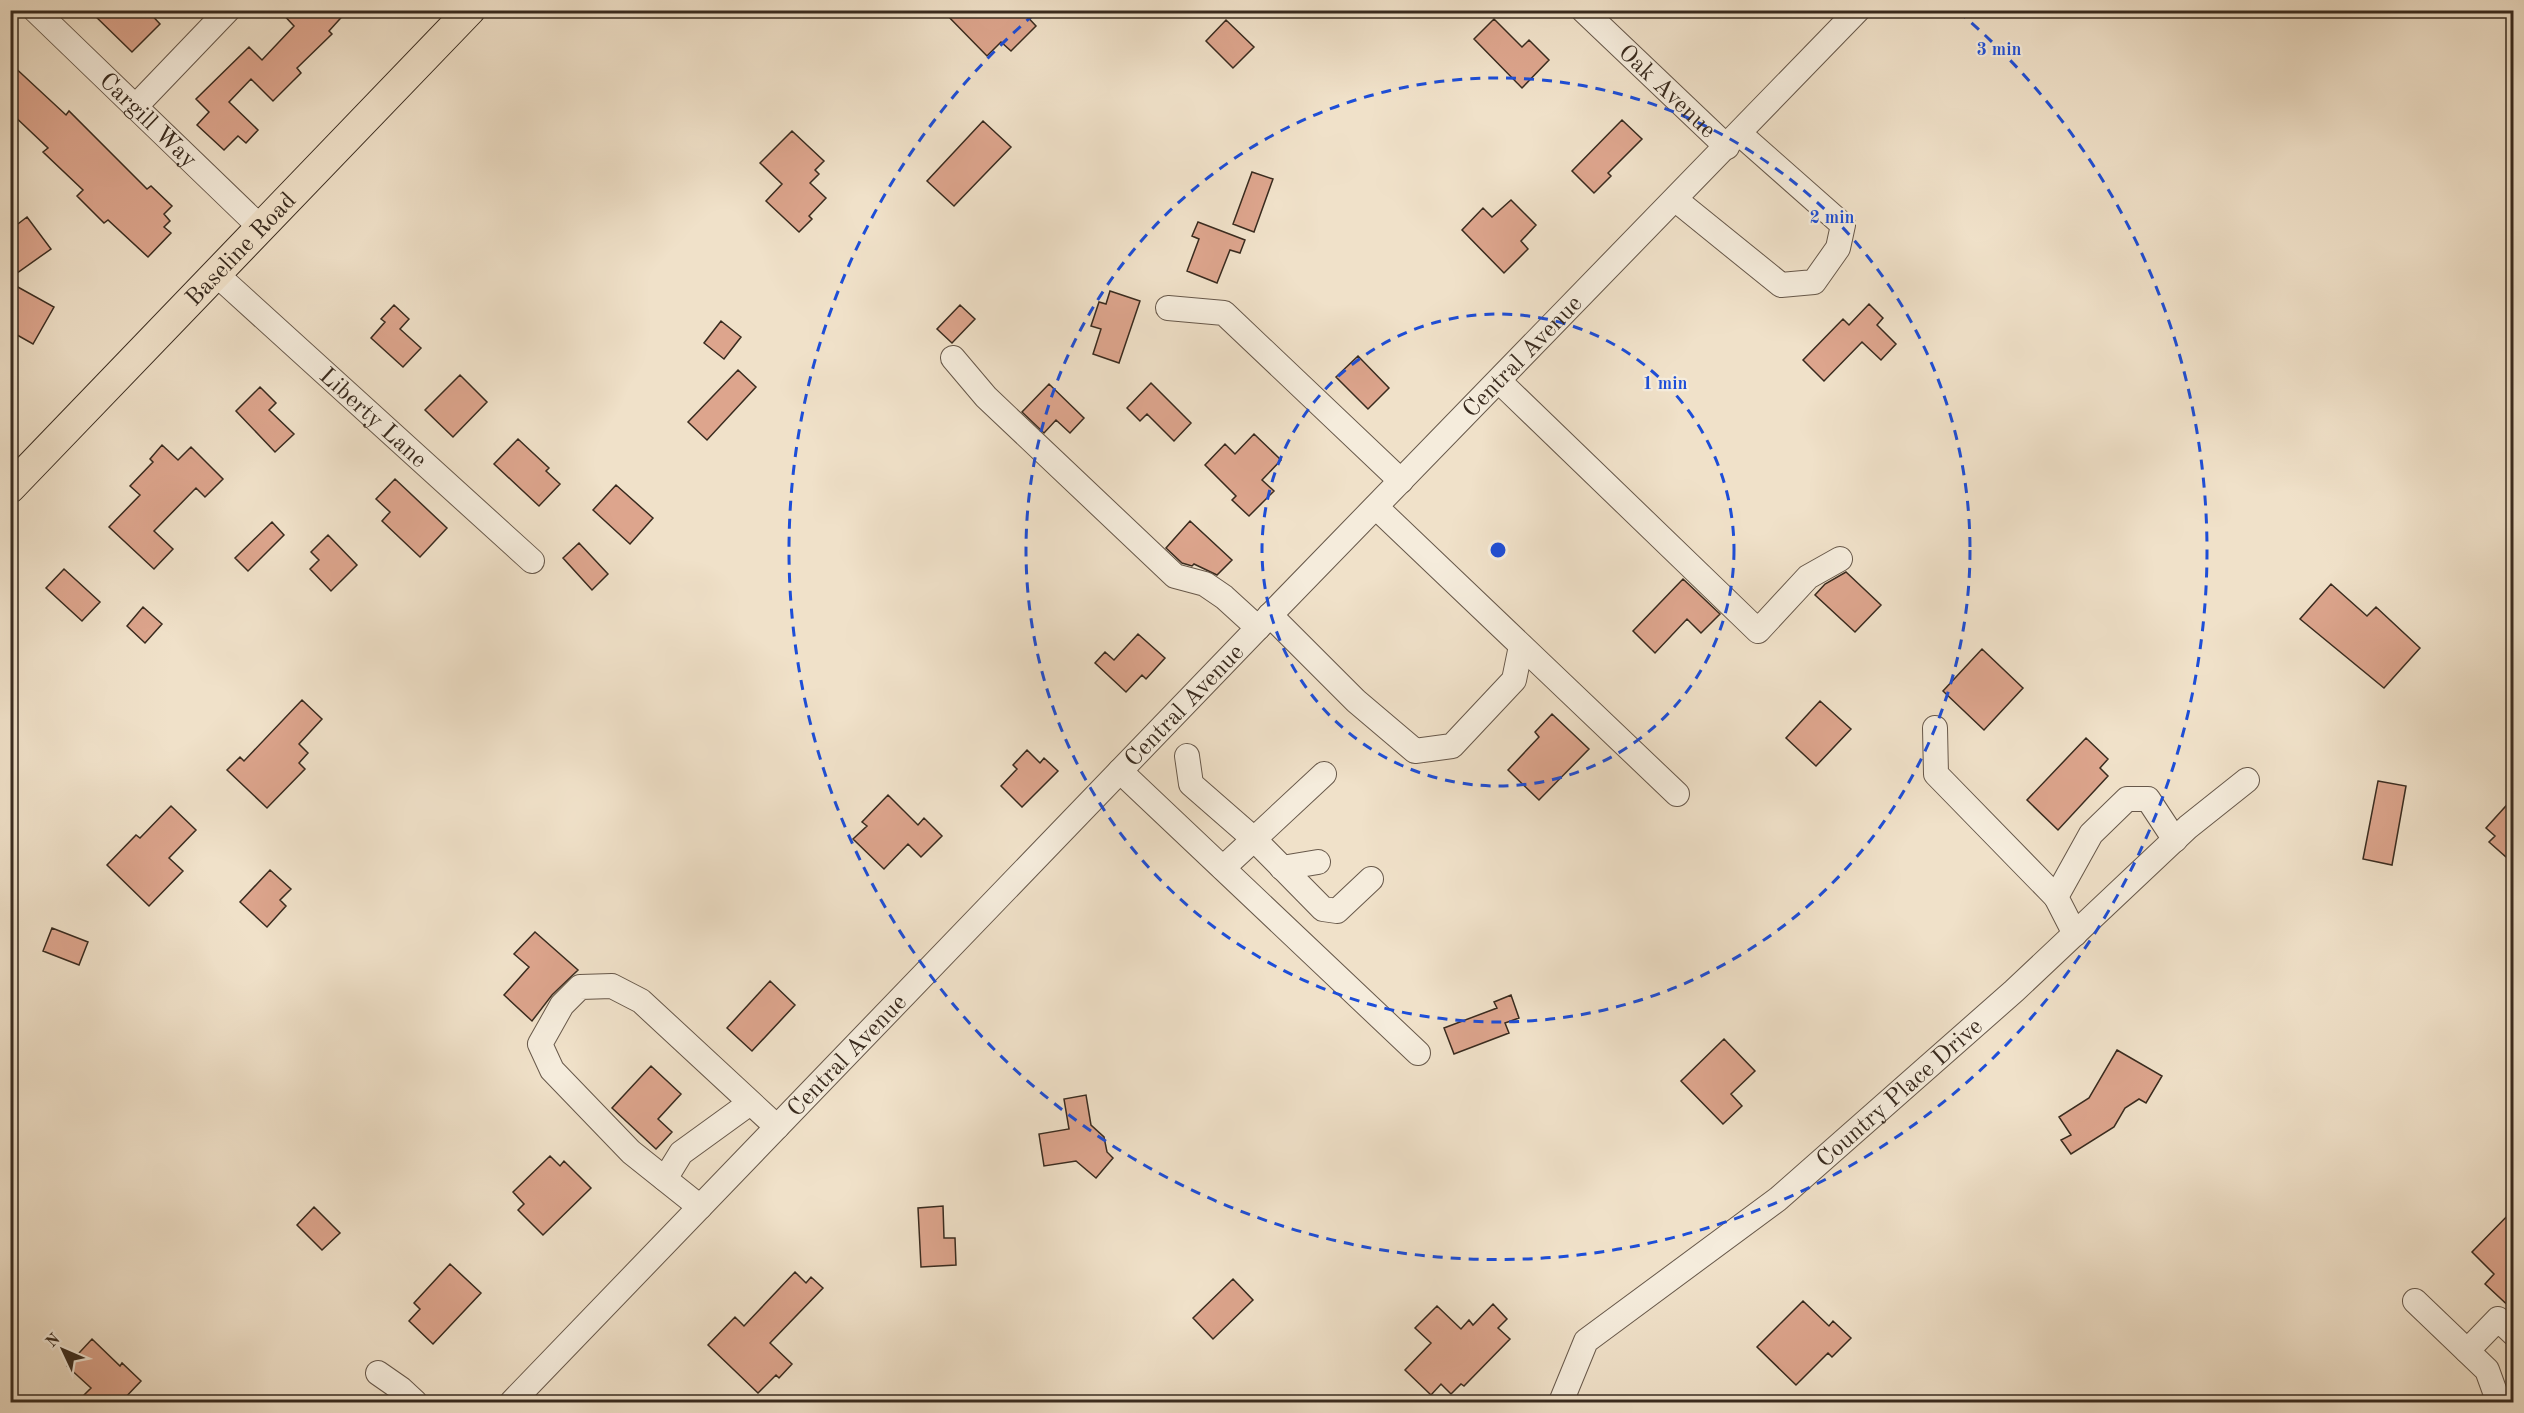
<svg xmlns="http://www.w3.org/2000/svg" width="2524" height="1413" font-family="'Old Standard TT',serif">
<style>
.building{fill:#dda58d;stroke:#392b1f;stroke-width:1.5}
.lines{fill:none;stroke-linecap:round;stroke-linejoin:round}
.minor-casing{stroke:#67584a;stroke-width:26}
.major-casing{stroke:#392b1f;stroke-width:32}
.path{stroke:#392b1f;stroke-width:4;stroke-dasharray:4.5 3;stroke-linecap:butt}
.minor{stroke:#f5ecdc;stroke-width:24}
.major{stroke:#f0e1c9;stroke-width:30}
.ring{fill:none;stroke:#1d4ed8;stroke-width:3;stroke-dasharray:10 8}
.labels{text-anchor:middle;stroke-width:4.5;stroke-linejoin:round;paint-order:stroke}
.street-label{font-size:24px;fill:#392b1f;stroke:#f5ecdc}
.centre{fill:#1d4ed8;stroke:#f5ecdc;stroke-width:3}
.ring-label{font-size:18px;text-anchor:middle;font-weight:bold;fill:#1d4ed8;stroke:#f5ecdc;stroke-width:4.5;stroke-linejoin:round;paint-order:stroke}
</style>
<rect width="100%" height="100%" fill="#f0e1c9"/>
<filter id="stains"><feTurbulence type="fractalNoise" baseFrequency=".00333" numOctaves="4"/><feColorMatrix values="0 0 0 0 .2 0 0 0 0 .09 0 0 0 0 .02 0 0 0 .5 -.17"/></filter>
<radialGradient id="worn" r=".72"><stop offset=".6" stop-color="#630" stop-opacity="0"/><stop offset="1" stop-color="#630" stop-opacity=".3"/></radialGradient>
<path class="building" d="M89 10H147L160 24 132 52Z
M279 10H348L329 31 332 34 297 68 301 73 273 101 251 79 229 102 258 130 246 143 238 136 224 150 197 125 209 112 196 99 249 47 262 60 294 26Z
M942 10H1021L1036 26 1011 51 1001 42 987 56Z
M1494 19 1522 47 1529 40 1549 60 1522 88 1474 39Z
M1226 20 1254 47 1233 68 1206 41Z
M10 63 66 115 69 111 147 189 151 186 172 206 164 214 170 221 164 227 171 233 148 257 108 220 104 223 77 196 83 190 43 152 48 148 10 112Z
M1622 120 1642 139 1608 173 1611 176 1594 193 1572 171Z
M983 121 1011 147 954 206 927 181Z
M792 131 824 161 815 170 819 174 810 183 826 198 809 216 812 219 799 232 766 201 782 184 760 163Z
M1252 172 1273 179 1254 232 1233 224Z
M1511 200 1536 225 1521 241 1528 249 1504 273 1462 230 1483 208 1492 217Z
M27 217 51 249 10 278V230Z
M1198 222 1245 240 1240 253 1230 250 1217 283 1187 271 1199 239 1192 236Z
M16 286 54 307 33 344 10 331V297Z
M1110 291 1140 301 1119 363 1093 354 1101 329 1091 326 1099 302 1106 304Z
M1869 304 1883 318 1877 325 1896 344 1881 360 1862 342 1824 381 1803 360 1843 319 1849 325Z
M394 305 409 319 400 329 421 348 403 367 371 338 385 322 381 319Z
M960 305 975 319 952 343 937 329Z
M721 321 741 337 724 359 704 343Z
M1358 356 1389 388 1368 409 1336 377Z
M738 370 756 387 707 440 688 422Z
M460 375 487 402 453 437 425 410Z
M1151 383 1191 423 1174 441 1147 414 1140 421 1127 408Z
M1049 384 1084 418 1070 433 1056 420 1044 433 1022 412Z
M260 387 276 403 269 410 294 434 275 452 236 411Z
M1254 434 1281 460 1262 480 1274 491 1249 516 1232 500 1236 496 1205 465 1225 444 1235 454Z
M518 439 549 468 546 471 560 484 539 506 494 464Z
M162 445 178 460 191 447 223 479 205 497 196 488 154 531 173 549 154 569 109 527 140 495 130 486 153 462 150 459Z
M395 479 447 528 420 557 382 521 390 512 376 499Z
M616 485 653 518 630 544 593 510Z
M1190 521 1232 560 1217 575 1194 564 1192 566 1182 563 1166 548Z
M272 522 284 535 248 571 235 558Z
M328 535 357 565 331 591 310 569 319 560 311 552Z
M579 543 608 574 592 590 563 558Z
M64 569 100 602 82 621 46 588Z
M1846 572 1881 605 1855 632 1815 595 1825 584Z
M1683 579 1720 614 1701 633 1687 619 1655 653 1633 631Z
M2331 584 2367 616 2376 607 2420 648 2384 688 2300 619Z
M143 607 162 624 145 643 127 626Z
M1138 634 1165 658 1146 679 1142 675 1126 692 1095 663 1105 652 1114 660Z
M1982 649 2023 688 1984 730 1943 691Z
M302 700 322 719 299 744 308 753 299 763 305 769 267 808 227 770 240 757 244 761Z
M1820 701 1851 729 1816 766 1786 738Z
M1552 714 1589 749 1539 800 1508 770 1539 737 1535 732Z
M2086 738 2108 759 2100 768 2108 776 2058 830 2027 800Z
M1027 750 1040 763 1044 758 1058 771 1022 807 1001 786 1017 769 1013 765Z
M2378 781 2406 786 2392 865 2363 859Z
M888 795 918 825 924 818 942 836 921 857 908 844 884 869 853 839 867 826 862 822Z
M2514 797V864L2489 842 2495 836 2486 828Z
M171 806 196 830 169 858 183 871 149 906 107 865 136 835 140 838Z
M270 870 291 889 280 900 286 906 267 927 240 902Z
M52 928 88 942 79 965 43 951Z
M535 932 578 970 552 995 532 1021 504 995 529 967 514 954Z
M770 981 795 1005 752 1051 727 1028Z
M1511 995 1519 1018 1505 1023 1509 1033 1454 1054 1444 1028 1497 1008 1494 1002Z
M1724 1039 1755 1071 1731 1094 1742 1106 1723 1124 1681 1081Z
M2117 1050 2162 1076 2146 1103 2139 1099 2125 1108 2114 1127 2071 1154 2061 1140 2071 1135 2059 1117 2089 1098Z
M651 1066 681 1094 658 1119 672 1132 656 1149 612 1108Z
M1086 1095 1091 1125 1104 1137 1107 1152 1113 1158 1096 1178 1076 1161 1044 1166 1039 1134 1069 1129 1064 1099Z
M550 1156 560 1166 564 1161 591 1188 543 1235 518 1210 524 1204 513 1192Z
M943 1206 944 1238H955L956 1265 921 1267 918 1208Z
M314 1207 340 1233 322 1250 297 1225Z
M2514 1209V1311L2485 1284 2494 1274 2472 1252Z
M450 1264 481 1293 433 1344 409 1321 420 1309 414 1303Z
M795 1272 806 1283 811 1277 823 1288 770 1343 792 1364 779 1378 776 1375 758 1393 708 1345 735 1317 744 1326Z
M1233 1279 1253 1300 1213 1339 1193 1318Z
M1803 1301 1829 1326 1833 1321 1851 1338 1832 1357 1828 1353 1796 1385 1757 1347Z
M1493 1304 1507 1319 1498 1328 1510 1339 1464 1386 1461 1384 1451 1394 1441 1384 1431 1395 1405 1370 1431 1343 1415 1328 1437 1306 1461 1329 1469 1320 1473 1325Z
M92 1339 120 1366 122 1363 141 1381 121 1402H77L91 1388 67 1366Z"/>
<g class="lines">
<defs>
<g id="minor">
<path id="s1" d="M35 10 261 228"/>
<path id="s2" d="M1583 10 1727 147"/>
<path d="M135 107 228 10"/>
<path d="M1676 200 1781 285 1814 282 1838 248 1843 225 1740 134"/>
<path id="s3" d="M216 274 532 561"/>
<path d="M1168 308 1224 313 1401 481"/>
<path d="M953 358 986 397 1175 576 1205 584 1224 597 1258 628"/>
<path d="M1499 381 1758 631 1808 577 1840 559"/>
<path d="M1376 507 1677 794"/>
<path d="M1270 615 1356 701 1415 751 1452 746 1514 680 1521 646"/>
<path d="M1935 728 1936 774 2056 897"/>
<path d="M1187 756 1191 784 1254 839 1323 909 1337 911 1371 879"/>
<path d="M1120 771 1418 1053"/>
<path d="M1223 868 1324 774"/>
<path d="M1282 868 1318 862"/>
<path d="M2075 934 2056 897 2091 834 2127 799H2148L2175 840"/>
<path d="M665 1179 681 1153 750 1103"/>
<path d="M700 1207 631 1152 552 1070 540 1044 562 1005 580 987 612 986 641 1001 777 1127"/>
<path d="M2415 1301 2487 1370 2495 1392"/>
<path d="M2467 1351 2498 1319 2514 1334"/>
<path d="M378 1373 401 1389 415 1402"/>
<path id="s4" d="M512 1402 1279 606 1858 10"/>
<path id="s5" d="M1561 1402 1586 1341 1778 1199 2014 991 2188 827 2247 780"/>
</g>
<g id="major">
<path id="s6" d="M10 488 470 10"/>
</g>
</defs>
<use href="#minor" class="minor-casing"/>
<use href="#major" class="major-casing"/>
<path class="path" d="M10 1402H11"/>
<use href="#minor" class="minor"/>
<use href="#major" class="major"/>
</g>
<g class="ring">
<circle cx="1498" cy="550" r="236"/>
<circle cx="1498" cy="550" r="472"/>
<path d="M1958 11A709 709 0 1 1 1038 11"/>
</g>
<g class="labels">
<g class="street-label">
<text dy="8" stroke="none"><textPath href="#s2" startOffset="117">Oak Avenue</textPath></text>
<text dy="8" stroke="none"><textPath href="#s1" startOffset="158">Cargill Way</textPath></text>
<text dy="8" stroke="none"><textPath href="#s6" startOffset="332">Baseline Road</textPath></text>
<text dy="8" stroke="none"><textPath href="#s4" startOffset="1454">Central Avenue</textPath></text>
<text dy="8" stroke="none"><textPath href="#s3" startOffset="213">Liberty Lane</textPath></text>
<text dy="8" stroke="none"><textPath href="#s4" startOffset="968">Central Avenue</textPath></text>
<text dy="8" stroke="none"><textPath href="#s4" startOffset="482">Central Avenue</textPath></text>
<text dy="8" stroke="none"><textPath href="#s5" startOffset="466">Country Place Drive</textPath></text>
</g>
</g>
<circle cx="1498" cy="550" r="9" class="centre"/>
<g class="ring-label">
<text x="1999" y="55">3 min</text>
<text x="1832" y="223">2 min</text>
<text x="1665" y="389">1 min</text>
</g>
<rect width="2524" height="1413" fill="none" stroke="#f0e1c9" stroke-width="36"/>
<rect x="12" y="12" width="2500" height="1389" fill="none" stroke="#392b1f" stroke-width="3"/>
<rect x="18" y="18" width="2488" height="1377" fill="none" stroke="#392b1f" stroke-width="1.5"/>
<g transform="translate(63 1350) rotate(314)" stroke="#f5ecdc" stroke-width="4.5" paint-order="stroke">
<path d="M0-4.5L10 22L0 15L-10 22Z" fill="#392b1f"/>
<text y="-9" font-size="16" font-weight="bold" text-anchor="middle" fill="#392b1f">N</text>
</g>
<rect width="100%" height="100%" filter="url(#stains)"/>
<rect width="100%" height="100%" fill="url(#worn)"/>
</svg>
